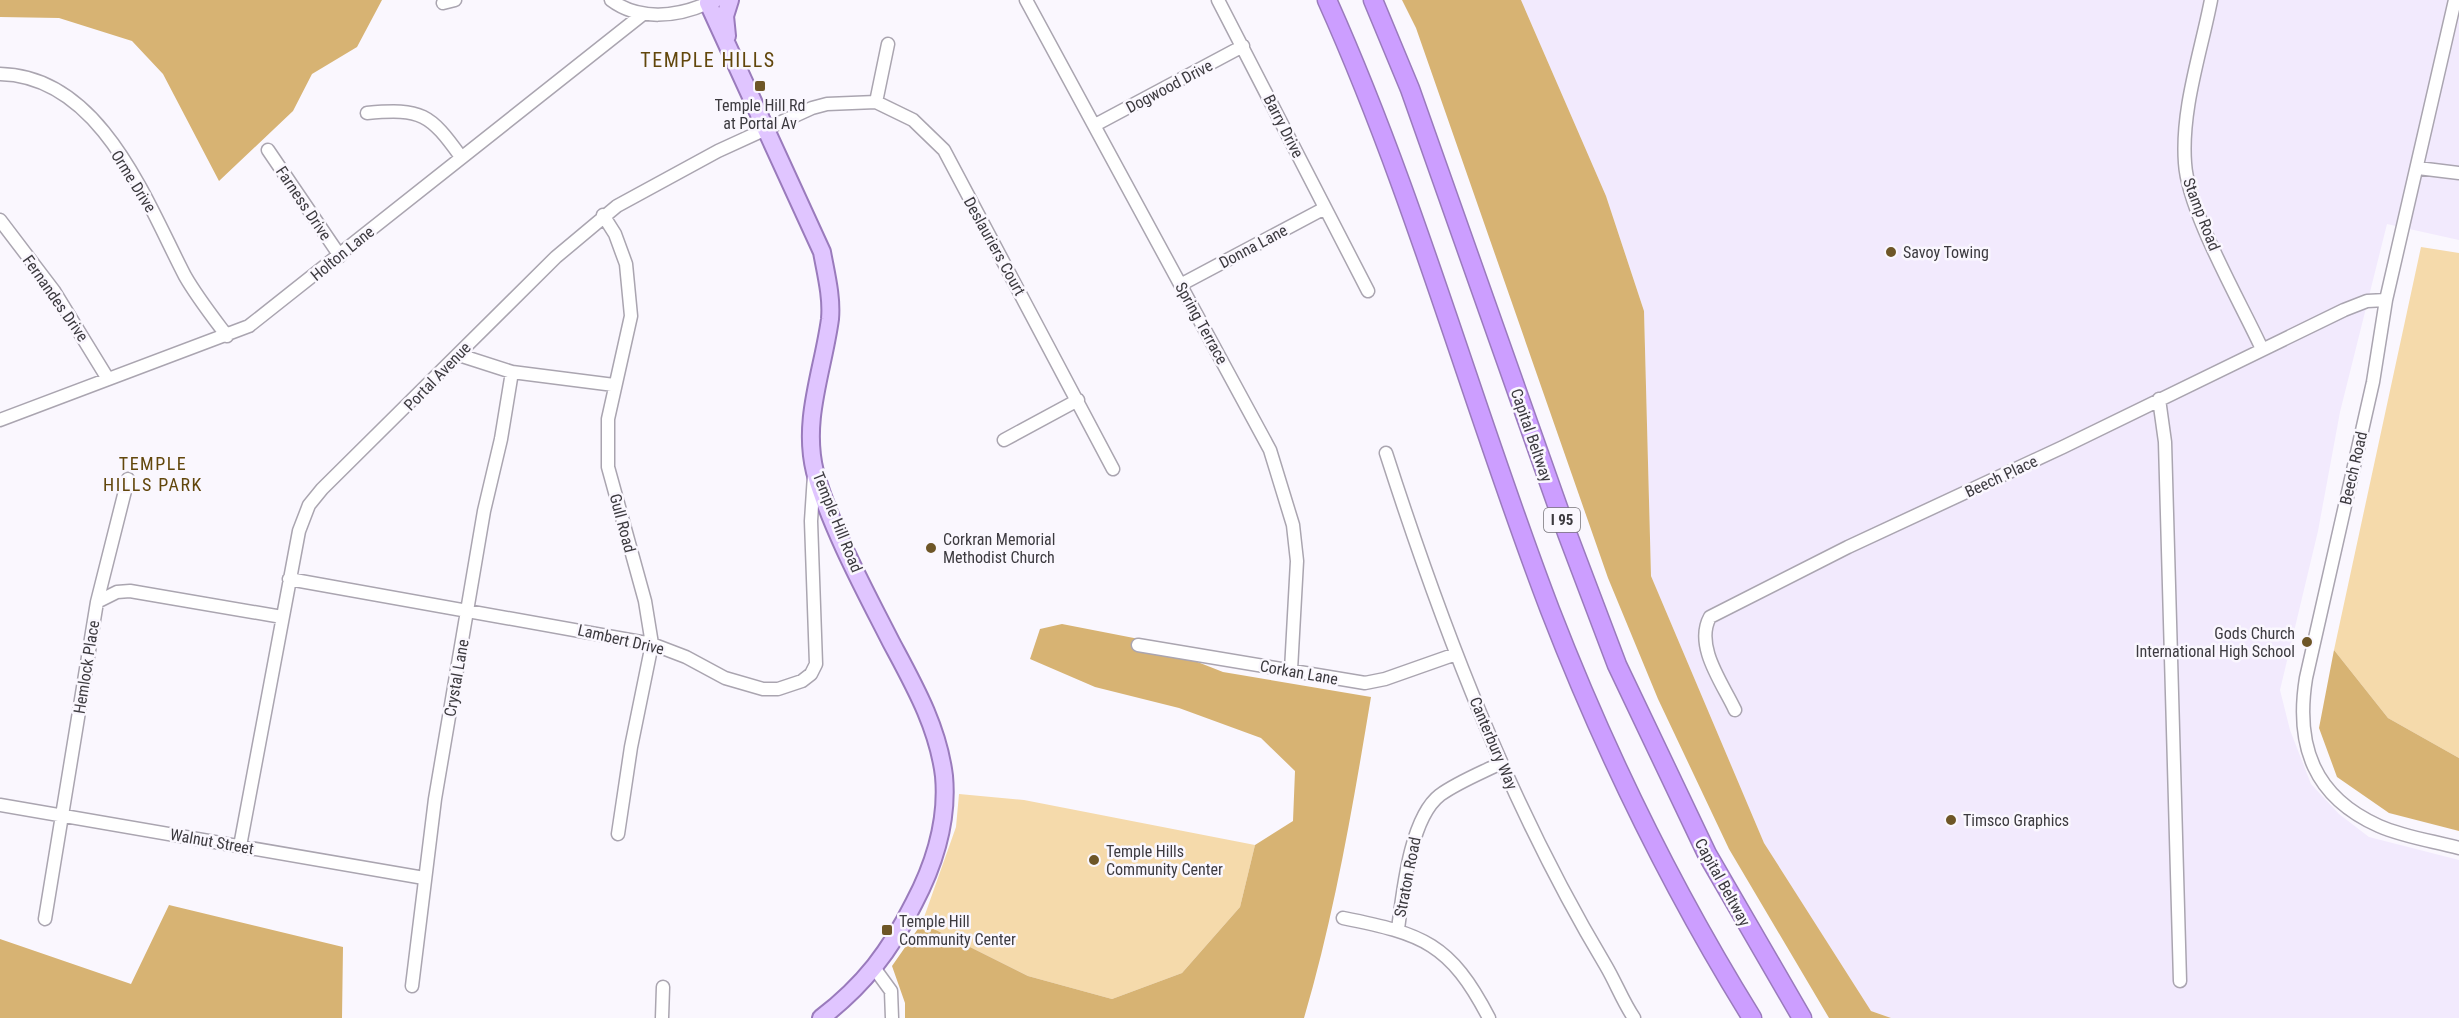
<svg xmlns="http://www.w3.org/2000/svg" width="2459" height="1018" font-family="'Roboto Condensed',sans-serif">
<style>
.built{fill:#f2eafd}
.green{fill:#f5daab}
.forest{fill:#d7b373}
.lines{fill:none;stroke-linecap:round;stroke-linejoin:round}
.minor-casing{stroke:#aaa5b0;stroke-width:15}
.major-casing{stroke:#9a7bbc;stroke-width:20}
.highway-casing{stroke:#9a7bbc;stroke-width:21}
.minor{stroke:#fff;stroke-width:12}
.major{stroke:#e0c5ff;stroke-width:16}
.highway{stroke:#cc9eff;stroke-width:18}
.poi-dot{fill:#6e5627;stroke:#faf7fe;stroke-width:2}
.labels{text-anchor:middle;stroke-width:5;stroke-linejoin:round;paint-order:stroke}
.shield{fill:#faf7fe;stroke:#757378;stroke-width:1.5}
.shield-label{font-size:15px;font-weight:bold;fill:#3c3a3f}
.street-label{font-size:16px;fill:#3c3a3f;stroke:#faf7fe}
.poi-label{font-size:16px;fill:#3c3a3f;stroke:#faf7fe;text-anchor:start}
.neighbourhood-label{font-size:18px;letter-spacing:1.5px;fill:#62470c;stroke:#faf7fe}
.quarter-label{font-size:20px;letter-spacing:1.5px;fill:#62470c;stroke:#faf7fe}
</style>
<rect width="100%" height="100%" fill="#faf7fe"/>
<path class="built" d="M1521 0H2459V240L2387 224 2340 412 2318 531 2280 690 2290 730 2311 784 2339 814 2369 837 2459 860V1018H1891L1871 1011 1764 843 1651 576 1644 311 1606 196Z"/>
<path class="green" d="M2421 247 2459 253V758L2388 718 2334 650Z
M959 794 1024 800 1255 845 1240 907 1182 973 1112 999 1028 976 922 923 956 827Z"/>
<path class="forest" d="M0 0H382L357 47 312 74 293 111 219 181 163 74 132 41 59 18 0 17Z
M1402 0H1521L1606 196 1644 311 1651 576 1764 843 1871 1011 1891 1018H1829L1729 849 1658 699 1608 578 1416 28Z
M1062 624 1139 639 1223 672 1371 697C1353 805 1335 913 1304 1018H905V1003L892 966 922 923 1028 976 1112 999 1182 973 1240 907 1255 845 1293 821 1295 771 1261 738 1179 708 1095 687 1030 659 1040 629Z
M2334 650 2388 718 2459 758V831L2389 813 2337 777 2319 728Z
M169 905 343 947 342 1018H0V939L131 984Z"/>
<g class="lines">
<defs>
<path id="minor" d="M611 0C639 21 677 17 708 3
M1026 0 1270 450 1293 525 1297 561 1291 670
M1218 0 1368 291
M2211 0C2201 52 2181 109 2185 163 2188 212 2240 301 2262 349
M2455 0 2386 300 2373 382 2306 678C2295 746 2314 797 2379 826 2404 837 2433 841 2459 848
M443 3 455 0
M0 74C101 76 146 201 185 276 197 297 212 316 227 336
M876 102 888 44
M367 113C422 108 430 114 461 157
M1095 125 1243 46
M268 150 340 256
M2418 168 2459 173
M603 215 615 234 626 264 631 316 608 419V467L645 601 652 644 631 747 618 834
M0 220 54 291 108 379
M1182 284 1325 208
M459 355 512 372 614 385
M2159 399 2165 442 2180 981
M0 420 249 326 643 14
M1004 440 1078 400
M1386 453C1443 630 1510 806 1606 966 1616 983 1623 1002 1634 1018
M289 579 652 644 686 657 725 678 763 689H778L802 681 811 674 816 664 811 521 814 475
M97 602 117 592 130 591 282 617
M1138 645 1365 683 1385 679 1456 654
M1735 710C1723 684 1694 646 1710 617L1848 547 2063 447 2344 310 2367 301 2386 300
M0 805 424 878
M240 846 299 531 309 505 322 489 556 257 617 206 718 151 812 108 827 104 876 102 913 120 944 150 1113 469
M1343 918C1423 934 1450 943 1489 1018
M45 919 97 602 128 479
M1398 929C1403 892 1410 818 1440 795 1458 782 1481 773 1501 763
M875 969 891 991 892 1018
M412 986 435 799 484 511 501 439 512 372
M662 1018 663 987"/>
<path id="major" d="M714 0 708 3 822 252C826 274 832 297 830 319 823 371 802 420 815 472 831 528 864 589 891 642 914 685 938 727 944 776 948 820 934 865 914 903 890 951 864 985 821 1018
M727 36 725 16 730 0"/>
<path id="highway" d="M1327 0C1416 198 1473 409 1550 610 1605 752 1672 889 1752 1018
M1373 0 1410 89 1567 533 1617 665 1707 854 1802 1018"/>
</defs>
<use href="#minor" class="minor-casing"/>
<use href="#major" class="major-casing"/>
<use href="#highway" class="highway-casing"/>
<use href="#minor" class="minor"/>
<use href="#major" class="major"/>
<use href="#highway" class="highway"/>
</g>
<g class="poi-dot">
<rect x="754" y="80" width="12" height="12" rx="3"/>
<circle cx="1891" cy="252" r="6"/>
<circle cx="931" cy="548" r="6"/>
<circle cx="2307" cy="642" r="6"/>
<circle cx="1951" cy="820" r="6"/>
<circle cx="1094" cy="860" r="6"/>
<rect x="881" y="924" width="12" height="12" rx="3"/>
</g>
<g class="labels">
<rect class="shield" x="1544" y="508" width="36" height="24" rx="4.5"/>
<g class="shield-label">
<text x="1562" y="525">I 95</text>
</g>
<g class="street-label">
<text transform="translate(1169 86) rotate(-28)" y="6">Dogwood Drive</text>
<text transform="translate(1284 126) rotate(63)" y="6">Barry Drive</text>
<text transform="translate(134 181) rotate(58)" y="6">Orme Drive</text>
<text transform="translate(304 203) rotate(56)" y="6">Farness Drive</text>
<text transform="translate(2202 214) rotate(69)" y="6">Stamp Road</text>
<text transform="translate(995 246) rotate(61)" y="6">Deslauriers Court</text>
<text transform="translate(1253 246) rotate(-28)" y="6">Donna Lane</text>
<text transform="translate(342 253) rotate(-39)" y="6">Holton Lane</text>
<text transform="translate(56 298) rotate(55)" y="6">Fernandes Drive</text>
<text transform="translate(1202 323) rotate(61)" y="6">Spring Terrace</text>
<text transform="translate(437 376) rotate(-46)" y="6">Portal Avenue</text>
<text transform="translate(1532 435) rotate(71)" y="6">Capital Beltway</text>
<text transform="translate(2353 468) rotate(-77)" y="6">Beech Road</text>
<text transform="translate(2001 476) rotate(-25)" y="6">Beech Place</text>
<text transform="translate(838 522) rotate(68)" y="6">Temple Hill Road</text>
<text transform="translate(623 523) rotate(75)" y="6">Gull Road</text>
<text transform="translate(621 639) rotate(13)" y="6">Lambert Drive</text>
<text transform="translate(86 667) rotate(-81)" y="6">Hemlock Place</text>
<text transform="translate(1299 672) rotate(10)" y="6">Corkan Lane</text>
<text transform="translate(456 678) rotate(-80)" y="6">Crystal Lane</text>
<text transform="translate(1494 743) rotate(67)" y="6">Canterbury Way</text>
<text transform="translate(212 841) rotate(10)" y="6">Walnut Street</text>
<text transform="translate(1407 877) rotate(-79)" y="6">Straton Road</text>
<text transform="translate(1723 882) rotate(61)" y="6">Capital Beltway</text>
</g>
<g class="poi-label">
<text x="760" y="111" text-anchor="middle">Temple Hill Rd<tspan x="760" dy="18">at Portal Av</tspan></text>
<text x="1903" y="258">Savoy Towing</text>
<text x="943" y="545">Corkran Memorial<tspan x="943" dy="18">Methodist Church</tspan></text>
<text x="2295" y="639" text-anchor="end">Gods Church<tspan x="2295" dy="18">International High School</tspan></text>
<text x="1963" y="826">Timsco Graphics</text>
<text x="1106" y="857">Temple Hills<tspan x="1106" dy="18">Community Center</tspan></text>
<text x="899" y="927">Temple Hill<tspan x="899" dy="18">Community Center</tspan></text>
</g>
<g class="neighbourhood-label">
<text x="153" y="470">TEMPLE<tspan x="153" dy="21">HILLS PARK</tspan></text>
</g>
<g class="quarter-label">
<text x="708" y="67">TEMPLE HILLS</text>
</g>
</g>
</svg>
